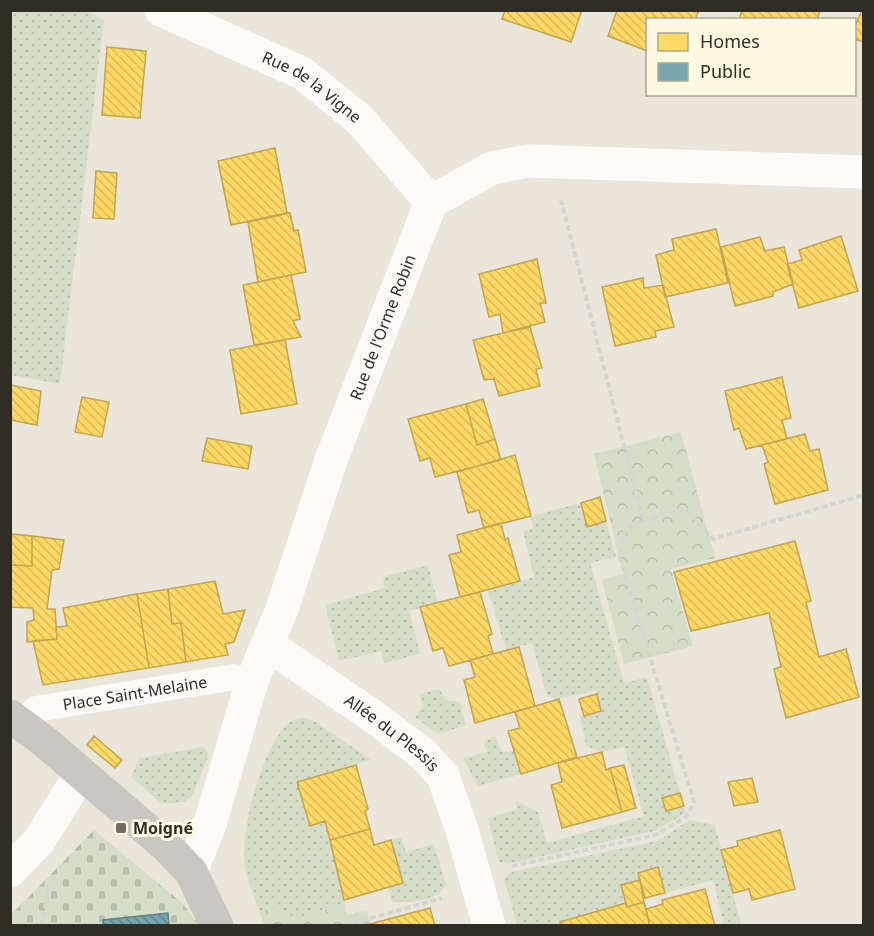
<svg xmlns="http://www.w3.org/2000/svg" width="874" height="936" font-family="'Noto Sans',sans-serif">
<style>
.grass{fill:url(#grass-dots)}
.cemetery{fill:url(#cemetery-stones)}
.park{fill:url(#park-crowns)}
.homes{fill:url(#homes-back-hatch);stroke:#c1a552;stroke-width:1.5}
.public{fill:url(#public-back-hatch);stroke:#618185;stroke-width:1.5}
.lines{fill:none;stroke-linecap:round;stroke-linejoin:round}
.path{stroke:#d6d5d2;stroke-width:4;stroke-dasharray:6 3;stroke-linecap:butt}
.lane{stroke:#fcfbf9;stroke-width:26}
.street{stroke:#fcfbf9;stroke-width:33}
.secondary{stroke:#cac7c1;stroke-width:33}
.poi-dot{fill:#706e64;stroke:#fef9e0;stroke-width:2}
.labels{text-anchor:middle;stroke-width:6;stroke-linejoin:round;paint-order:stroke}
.street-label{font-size:16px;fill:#2f2d24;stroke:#fef9e0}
.poi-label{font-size:16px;font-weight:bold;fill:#2f2d24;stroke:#fef9e0;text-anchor:start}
</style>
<defs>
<pattern id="grass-dots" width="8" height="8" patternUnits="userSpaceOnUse" patternTransform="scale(1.5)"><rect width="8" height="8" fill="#d7dec8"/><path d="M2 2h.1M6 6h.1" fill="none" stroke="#b9bfac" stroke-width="1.8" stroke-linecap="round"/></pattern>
<pattern id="cemetery-stones" width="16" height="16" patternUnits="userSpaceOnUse" patternTransform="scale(1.5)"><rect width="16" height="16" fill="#d7dec8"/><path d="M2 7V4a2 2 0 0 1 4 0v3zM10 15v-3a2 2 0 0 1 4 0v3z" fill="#b9bfac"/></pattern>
<pattern id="park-crowns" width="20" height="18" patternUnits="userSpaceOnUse" patternTransform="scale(1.5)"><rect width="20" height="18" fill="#d7dec8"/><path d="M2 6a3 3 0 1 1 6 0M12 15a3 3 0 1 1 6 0" fill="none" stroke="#b9bfac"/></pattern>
<pattern id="homes-back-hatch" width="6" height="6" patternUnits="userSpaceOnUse" patternTransform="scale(1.5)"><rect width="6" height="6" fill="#ffd966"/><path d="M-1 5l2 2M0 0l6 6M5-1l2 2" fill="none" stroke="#dbbb58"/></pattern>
<pattern id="public-back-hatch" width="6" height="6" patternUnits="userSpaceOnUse" patternTransform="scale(1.5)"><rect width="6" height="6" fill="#76a5af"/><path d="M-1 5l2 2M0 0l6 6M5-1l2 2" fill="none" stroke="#61878e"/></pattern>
</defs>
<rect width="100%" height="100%" fill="#eae7da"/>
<path class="grass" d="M10 11H87L104 20 60 384 11 375Z
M581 503 587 526 606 521 616 557 590 563 624 683 647 677 680 793 662 798 666 810 684 806V814L654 831 508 864 499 862 488 818 517 809 515 800 538 812 547 843 644 816 624 747 602 752 586 746 580 716 601 711 596 690 559 699 547 696 532 643 506 650 488 590 534 577 523 531 533 528 531 516Z
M428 565 438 603 409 611 420 654 384 663 381 651 339 661 325 605 385 588 383 577Z
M439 689 446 700 460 702 466 725 438 734 415 717 423 705 419 694Z
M304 717 317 723 371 760 297 782 310 826 325 822 345 902 298 921C285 911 275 905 259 911 253 893 244 873 244 853 244 818 262 751 287 724 291 720 298 719 304 717Z
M495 736 502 752 514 751 521 774 478 786 463 758 487 752 484 742Z
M204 747 209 755 193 794 185 802 162 804 131 777 139 758Z
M689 820 715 825 741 925H724L713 880 665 893 658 867 638 873 640 880 621 885 626 903 560 922 561 925H517L504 878 512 872 657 841Z
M401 837 406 852 434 844 446 884C440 902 408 903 392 902L388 888 403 883 391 840Z"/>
<path class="cemetery" d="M94 830 182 903 199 925H11L10 916Z"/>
<path class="park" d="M681 432 715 558 671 569 693 646 624 664 602 580 623 574 594 454Z
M345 902 347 915 367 910 371 925H264L259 911C276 905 284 910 298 921Z"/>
<path class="homes" d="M505 10H582L571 42 502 19Z
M617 10H699L695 20H648L647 51 608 36Z
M742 10H820L817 20H739Z
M862 10H864V42L854 39V29Z
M107 47 146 51 140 118 102 115Z
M275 148 287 213 231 225 218 161Z
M96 171 117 173 114 219 93 218Z
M290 213 294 231 298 230 306 272 258 282 248 222Z
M716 229 728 283 665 297 656 255 674 250 672 239Z
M841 236 858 291 799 308 787 264 802 260 799 250Z
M760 237 765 251 784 247 793 284 773 292V296L735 306 721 247Z
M537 259 546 303H540L545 322 503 333 500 314 489 317 479 274Z
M291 275 300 319 293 321 301 337 254 345 243 285Z
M643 278 644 288 663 285 674 327 655 331 656 337 615 346 602 287Z
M530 327 542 368 536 369 540 386 499 396 494 379 484 380 473 340Z
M285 340 297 404 241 414 230 350Z
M782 377 791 418 782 420 787 439 746 449 739 428 734 430 725 391Z
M10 385 41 391 37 425 10 420Z
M82 397 109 402 102 437 75 432Z
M483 399 495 439 477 445 466 404Z
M466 404 477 445 495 439 501 460 435 477 430 458 420 461 408 419Z
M805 434 810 451 819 449 828 490 775 504 764 464 768 462 762 445Z
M207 438 252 446 248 469 202 461Z
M515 455 531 516 484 528 479 510 468 513 457 472Z
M600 497 606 521 587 527 581 503Z
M501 523 505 540 508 538 520 581 460 597 449 555 461 552 457 535Z
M11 534 32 536V566L10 565Z
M32 536 64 540 59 569 52 570 47 609H55L57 639 27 642V622L34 620 33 608 10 607V565L32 566Z
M795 541 811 601 806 602 819 657 846 649 859 697 786 718 774 669 781 667 769 613 691 631 674 572Z
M215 581 223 614 245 610 234 642 225 644 228 655 186 662 181 623 172 624 168 589Z
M168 589 172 624 181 623 186 662 149 668 137 594Z
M480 592 492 634 488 636 493 654 449 666 443 648 433 651 420 607Z
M137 594 149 668 43 685 33 641 57 639 56 627 67 626 63 608Z
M519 647 535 706 475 723 464 680 475 677 470 660Z
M597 694 601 711 584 716 579 699Z
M559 699 577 757 521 774 508 731 520 728 515 712Z
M94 736 122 760 115 768 87 745Z
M602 752 606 770 610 768 622 812 562 828 551 785 562 782 558 763Z
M356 765 368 809 365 811 370 829 330 840 325 821 310 826 297 782Z
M624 765 636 808 622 812 610 768Z
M752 778 758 802 734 806 728 782Z
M680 793 684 806 666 811 662 798Z
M370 829 374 845 391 840 403 883 344 900 330 840Z
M780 830 795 889 752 900 749 889 733 893 721 850 738 846 737 841Z
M658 867 665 893 645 898 638 873Z
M640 880 644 902 627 907 621 885Z
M705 889 715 926H650L646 909 663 904 662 900Z
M644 902 650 926H561L560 922 626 903 627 907Z
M430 908 435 926H371L370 924Z"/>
<path class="public" d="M168 913 169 926H103V920Z"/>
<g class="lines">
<path class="path" d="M643 520 686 509 713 539 864 495
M512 866 655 835 686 817 694 802 620 558 625 531 643 520 561 200
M41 926 49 890 46 887
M344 926 442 898"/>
<path class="lane" id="s1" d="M21 722 36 709 234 677 252 681"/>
<g class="street">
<path id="s2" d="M161 10 302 73 359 119 431 202"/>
<path id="s3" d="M268 645 370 714 424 755 443 776 462 830 489 926"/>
<path d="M10 871 39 841 70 791 84 775"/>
<path id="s4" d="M191 872 209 827 252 681 282 609 331 460 431 202 492 168 528 161 864 172"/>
</g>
<path class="secondary" d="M10 716 44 741 166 846 191 872 217 926"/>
</g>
<rect class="poi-dot" x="115" y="822" width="12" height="12" rx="3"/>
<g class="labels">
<g class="street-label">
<text dy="6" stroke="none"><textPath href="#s2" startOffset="170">Rue de la Vigne</textPath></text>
<text dy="6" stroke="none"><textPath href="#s4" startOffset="578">Rue de l'Orme Robin</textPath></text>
<text dy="6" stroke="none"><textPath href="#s1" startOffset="120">Place Saint-Melaine</textPath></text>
<text dy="6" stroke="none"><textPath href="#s3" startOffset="152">Allée du Plessis</textPath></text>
</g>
<g class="poi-label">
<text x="133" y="834">Moigné</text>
</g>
</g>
<rect width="874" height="936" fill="none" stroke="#2f2d24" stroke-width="24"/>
<rect x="646" y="18" width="210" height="78" fill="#fef9e0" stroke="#aba795" stroke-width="1.5"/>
<rect x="658" y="33" width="30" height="18" fill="#ffd966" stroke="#aba795" stroke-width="1.5"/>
<text x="700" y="48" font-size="18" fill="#2f2d24">Homes</text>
<rect x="658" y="63" width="30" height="18" fill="#76a5af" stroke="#aba795" stroke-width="1.5"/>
<text x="700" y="78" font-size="18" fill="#2f2d24">Public</text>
</svg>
